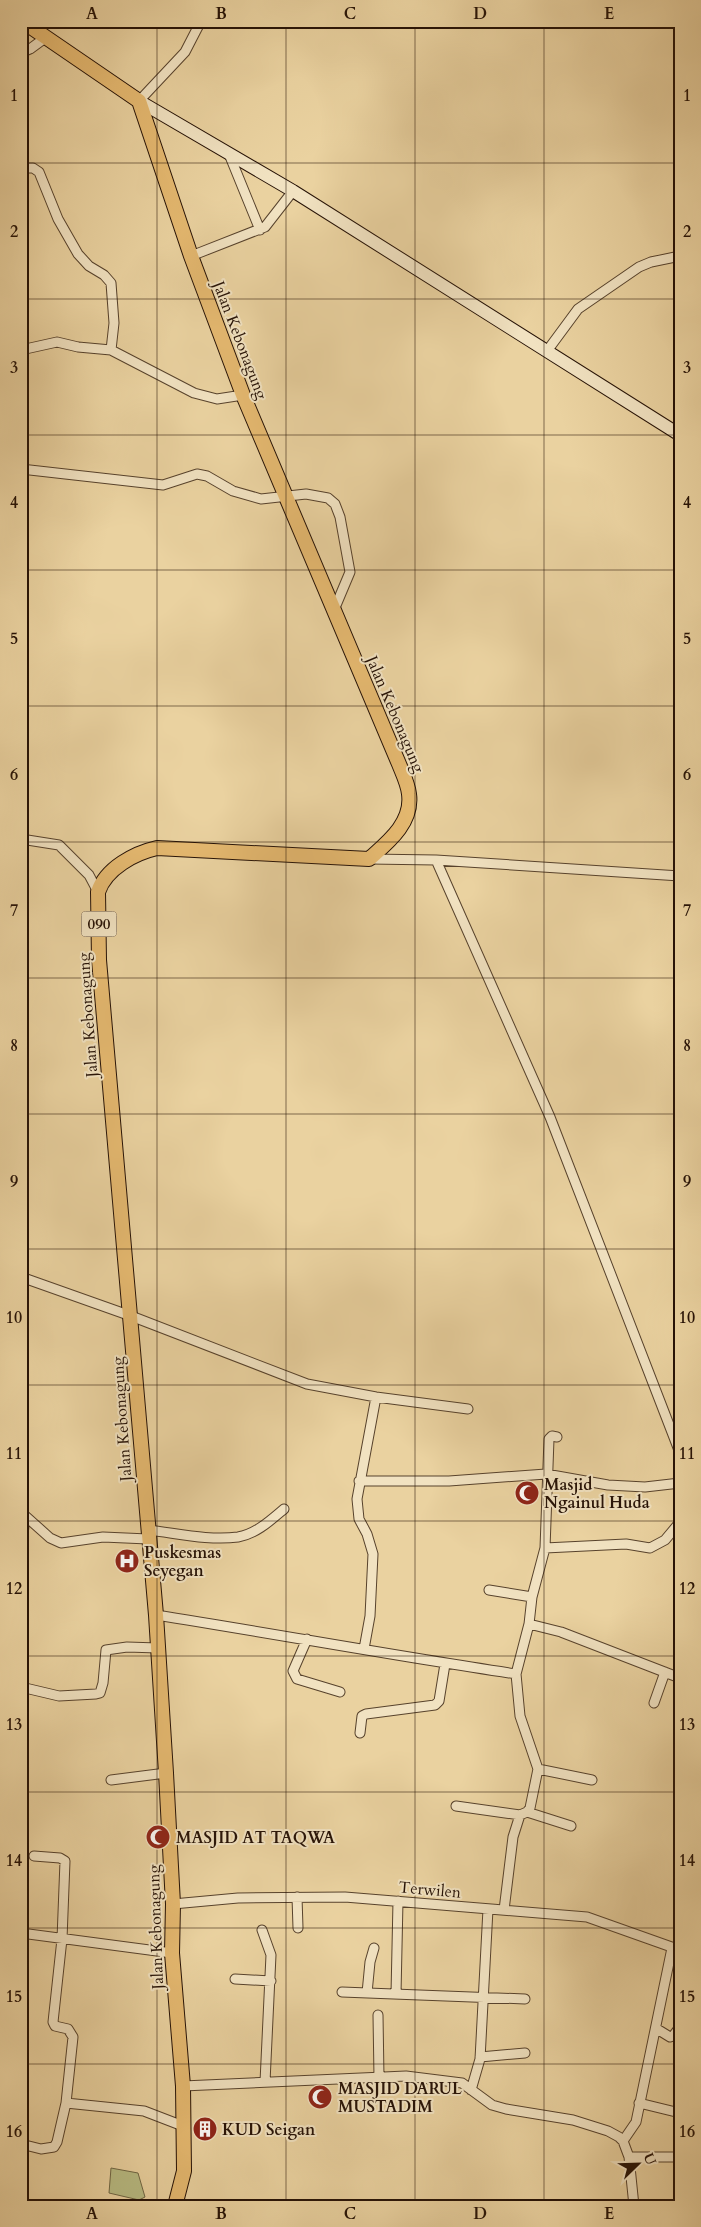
<svg xmlns="http://www.w3.org/2000/svg" width="701" height="2227" font-family="Cardo,serif">
<style>
.green{fill:#b8bb83;stroke:#6f6644}
.lines{fill:none;stroke-linecap:round;stroke-linejoin:round}
.street-casing{stroke:#57422c;stroke-width:11}
.secondary-casing{stroke:#261206;stroke-width:14}
.primary-casing{stroke:#261206;stroke-width:16}
.street{stroke:#f1e2c1;stroke-width:9}
.secondary{stroke:#f1e2c1;stroke-width:12}
.primary{stroke:#e5b970;stroke-width:14}
.grid{fill:none;stroke:#261206;stroke-width:1;stroke-opacity:0.55}
.labels{text-anchor:middle;stroke-width:4;stroke-linejoin:round;paint-order:stroke}
.shield{fill:#f1e2c1;stroke:#63503e;stroke-width:1}
.shield-label{font-size:15px;font-weight:bold;fill:#261206}
.street-label{font-size:16px;fill:#261206;stroke:#f1e2c1}
.poi-label{font-size:16px;font-weight:bold;fill:#261206;stroke:#f1e2c1;text-anchor:start}
.neatline{fill:none;stroke:#261206;stroke-width:2}
.grid-label{font-size:16px;text-anchor:middle;font-weight:bold;fill:#261206}
</style>
<rect width="100%" height="100%" fill="#ead2a0"/>
<filter id="stains"><feTurbulence type="fractalNoise" baseFrequency=".004" numOctaves="4"/><feColorMatrix values="0 0 0 0 .2 0 0 0 0 .09 0 0 0 0 .02 0 0 0 .5 -.17"/></filter>
<radialGradient id="worn" r=".72"><stop offset=".6" stop-color="#630" stop-opacity="0"/><stop offset="1" stop-color="#630" stop-opacity=".3"/></radialGradient>
<path class="green" d="M111 2168 138 2173 145 2197 139 2200 109 2193Z"/>
<g class="lines">
<defs>
<path id="street" d="M21 53 30 49 45 38
M139 101 185 52 201 21
M229 154 260 230
M21 168H33L39 172 58 219 78 254 89 266 104 275 111 283 114 323 111 350 78 347 57 342 21 350
M191 256 265 227 293 191
M111 350 194 393 217 399 243 395
M547 351 578 309 639 267 651 262 680 256
M21 469 163 485 197 474 207 476 233 491 261 499 306 494 328 498 335 504 340 517 350 572 334 610
M21 839 59 845 89 875 98 892
M369 859 436 860 680 876
M436 860 550 1117 680 1453
M21 1277 131 1316 307 1384 376 1397 468 1409
M359 1481H449L546 1474 608 1485 645 1487 680 1483
M21 1512 50 1538 61 1543 103 1537 148 1539
M148 1530C176 1533 209 1541 238 1537 256 1534 271 1520 284 1509
M545 1548 549 1439 552 1436 557 1437
M21 1554 25 1516
M489 1590 532 1597
M156 1615C276 1634 396 1656 516 1674L529 1624 561 1632 680 1678
M529 1624 532 1597 545 1548 626 1544 650 1548 665 1540 680 1522
M307 1639 293 1671 297 1679 340 1692
M364 1649 370 1616 373 1554 367 1534 359 1519 357 1499 376 1397
M21 1687 59 1696 96 1694 100 1693 103 1683 106 1650 127 1647 158 1648
M654 1703 665 1672
M360 1733 362 1716 366 1714 435 1705 439 1701 445 1664
M538 1769 592 1780
M111 1780 166 1773
M456 1806 520 1815 527 1812 530 1808 538 1769 520 1716 516 1674
M527 1812 571 1826
M297 1897 298 1928
M173 1904 238 1898 345 1897 587 1917 680 1950
M504 1910 513 1837 520 1815
M262 1930 271 1955 265 2082
M21 1933 172 1953
M235 1979 271 1981
M342 1992 525 1999
M367 1993 370 1962 374 1948
M396 1994 398 1901
M378 2015 379 2077
M657 2029 670 2037 673 2036 680 2027
M480 2057 525 2053
M183 2086 406 2076 462 2083 492 2105 506 2109 573 2120 608 2131 619 2137 623 2141 629 2157 634 2206
M471 2090 480 2059 488 1909
M66 2103 144 2111 183 2126
M639 2103 680 2113
M623 2141 636 2122 672 1948
M21 2144 41 2149 54 2147 57 2142 66 2103 73 2037 68 2029 55 2026 53 2022 62 1939 65 1861 60 1858 34 1856
M629 2157H680"/>
<path id="secondary" d="M139 101 293 191 680 435"/>
<path id="primary" d="M22 21 139 101 191 256 243 395 399 764C403 774 408 784 409 794 413 823 387 843 369 859L157 848C135 853 106 868 98 892L99 960 156 1615 166 1773 173 1904 172 1953 183 2086 184 2171 175 2206"/>
</defs>
<use href="#street" class="street-casing"/>
<use href="#secondary" class="secondary-casing"/>
<use href="#primary" class="primary-casing"/>
<use href="#street" class="street"/>
<use href="#secondary" class="secondary"/>
<use href="#primary" class="primary"/>
</g>
<path class="grid" d="M157 21V2206M286 21V2206M415 21V2206M544 21V2206M21 163H680M21 299H680M21 435H680M21 570H680M21 706H680M21 842H680M21 978H680M21 1114H680M21 1249H680M21 1385H680M21 1521H680M21 1656H680M21 1792H680M21 1928H680M21 2064H680"/>
<defs>
<symbol id="mosque-disc" viewBox="-11 -11 22 22"><circle r="9.5" fill="#8f2418" stroke="#f1e2c1"/><path d="M3.5-4.9A6 6 0 1 0 3.5 4.9A5 5 0 1 1 3.5-4.9Z" fill="#fff"/></symbol>
<symbol id="hospital-disc" viewBox="-11 -11 22 22"><circle r="9.5" fill="#8f2418" stroke="#f1e2c1"/><path d="M-5-5h3v3.5h4V-5h3V5h-3V1.5h-4V5h-3Z" fill="#fff"/></symbol>
<symbol id="building-disc" viewBox="-11 -11 22 22"><circle r="9.5" fill="#8f2418" stroke="#f1e2c1"/><path d="M-4-6H4V6H1V3H-1V6H-4ZM-2.5-4.3h1.7v1.8h-1.7ZM.8-4.3h1.7v1.8H.8ZM-2.5-1h1.7V.8h-1.7ZM.8-1h1.7V.8H.8Z" fill="#fff"/></symbol>
</defs>
<g fill-rule="evenodd">
<use href="#mosque-disc" x="513" y="1479" width="28" height="28"/>
<use href="#hospital-disc" x="113" y="1547" width="28" height="28"/>
<use href="#mosque-disc" x="144" y="1823" width="28" height="28"/>
<use href="#mosque-disc" x="306" y="2083" width="28" height="28"/>
<use href="#building-disc" x="191" y="2115" width="28" height="28"/>
</g>
<g class="labels">
<rect class="shield" x="81.5" y="911.5" width="35" height="25" rx="4"/>
<g class="shield-label">
<text x="99" y="929">090</text>
</g>
<g class="street-label">
<text transform="translate(241 340) rotate(69)" y="6">Jalan Kebonagung</text>
<text transform="translate(396 714) rotate(67)" y="6">Jalan Kebonagung</text>
<text transform="translate(87 1015) rotate(-94)" y="6">Jalan Kebonagung</text>
<text transform="translate(121 1419) rotate(-94)" y="6">Jalan Kebonagung</text>
<text transform="translate(430 1889) rotate(5)" y="6">Terwilen</text>
<text transform="translate(155 1927) rotate(-92)" y="6">Jalan Kebonagung</text>
</g>
<g class="poi-label">
<text x="544" y="1490">Masjid<tspan x="544" dy="18">Ngainul Huda</tspan></text>
<text x="144" y="1558">Puskesmas<tspan x="144" dy="18">Seyegan</tspan></text>
<text x="176" y="1843">MASJID AT TAQWA</text>
<text x="338" y="2094">MASJID DARUL<tspan x="338" dy="18">MUSTADIM</tspan></text>
<text x="222" y="2135">KUD Seigan</text>
</g>
</g>
<rect width="701" height="2227" fill="none" stroke="#ead2a0" stroke-width="55"/>
<g transform="translate(638 2164) rotate(67)" stroke="#f1e2c1" stroke-width="4" paint-order="stroke">
<path d="M0-4L9 19L0 12L-9 19Z" fill="#261206"/>
<text y="-8" font-size="14" font-weight="bold" text-anchor="middle" fill="#261206">U</text>
</g>
<rect x="28" y="28" width="646" height="2172" class="neatline"/>
<g class="grid-label">
<text x="92" y="19">A</text>
<text x="221" y="19">B</text>
<text x="350" y="19">C</text>
<text x="480" y="19">D</text>
<text x="609" y="19">E</text>
<text x="14" y="101">1</text>
<text x="687" y="101">1</text>
<text x="14" y="237">2</text>
<text x="687" y="237">2</text>
<text x="14" y="373">3</text>
<text x="687" y="373">3</text>
<text x="14" y="508">4</text>
<text x="687" y="508">4</text>
<text x="14" y="644">5</text>
<text x="687" y="644">5</text>
<text x="14" y="780">6</text>
<text x="687" y="780">6</text>
<text x="14" y="916">7</text>
<text x="687" y="916">7</text>
<text x="14" y="1051">8</text>
<text x="687" y="1051">8</text>
<text x="14" y="1187">9</text>
<text x="687" y="1187">9</text>
<text x="14" y="1323">10</text>
<text x="687" y="1323">10</text>
<text x="14" y="1459">11</text>
<text x="687" y="1459">11</text>
<text x="14" y="1594">12</text>
<text x="687" y="1594">12</text>
<text x="14" y="1730">13</text>
<text x="687" y="1730">13</text>
<text x="14" y="1866">14</text>
<text x="687" y="1866">14</text>
<text x="14" y="2002">15</text>
<text x="687" y="2002">15</text>
<text x="14" y="2137">16</text>
<text x="687" y="2137">16</text>
<text x="92" y="2219">A</text>
<text x="221" y="2219">B</text>
<text x="350" y="2219">C</text>
<text x="480" y="2219">D</text>
<text x="609" y="2219">E</text>
</g>
<rect width="100%" height="100%" filter="url(#stains)"/>
<rect width="100%" height="100%" fill="url(#worn)"/>
</svg>
